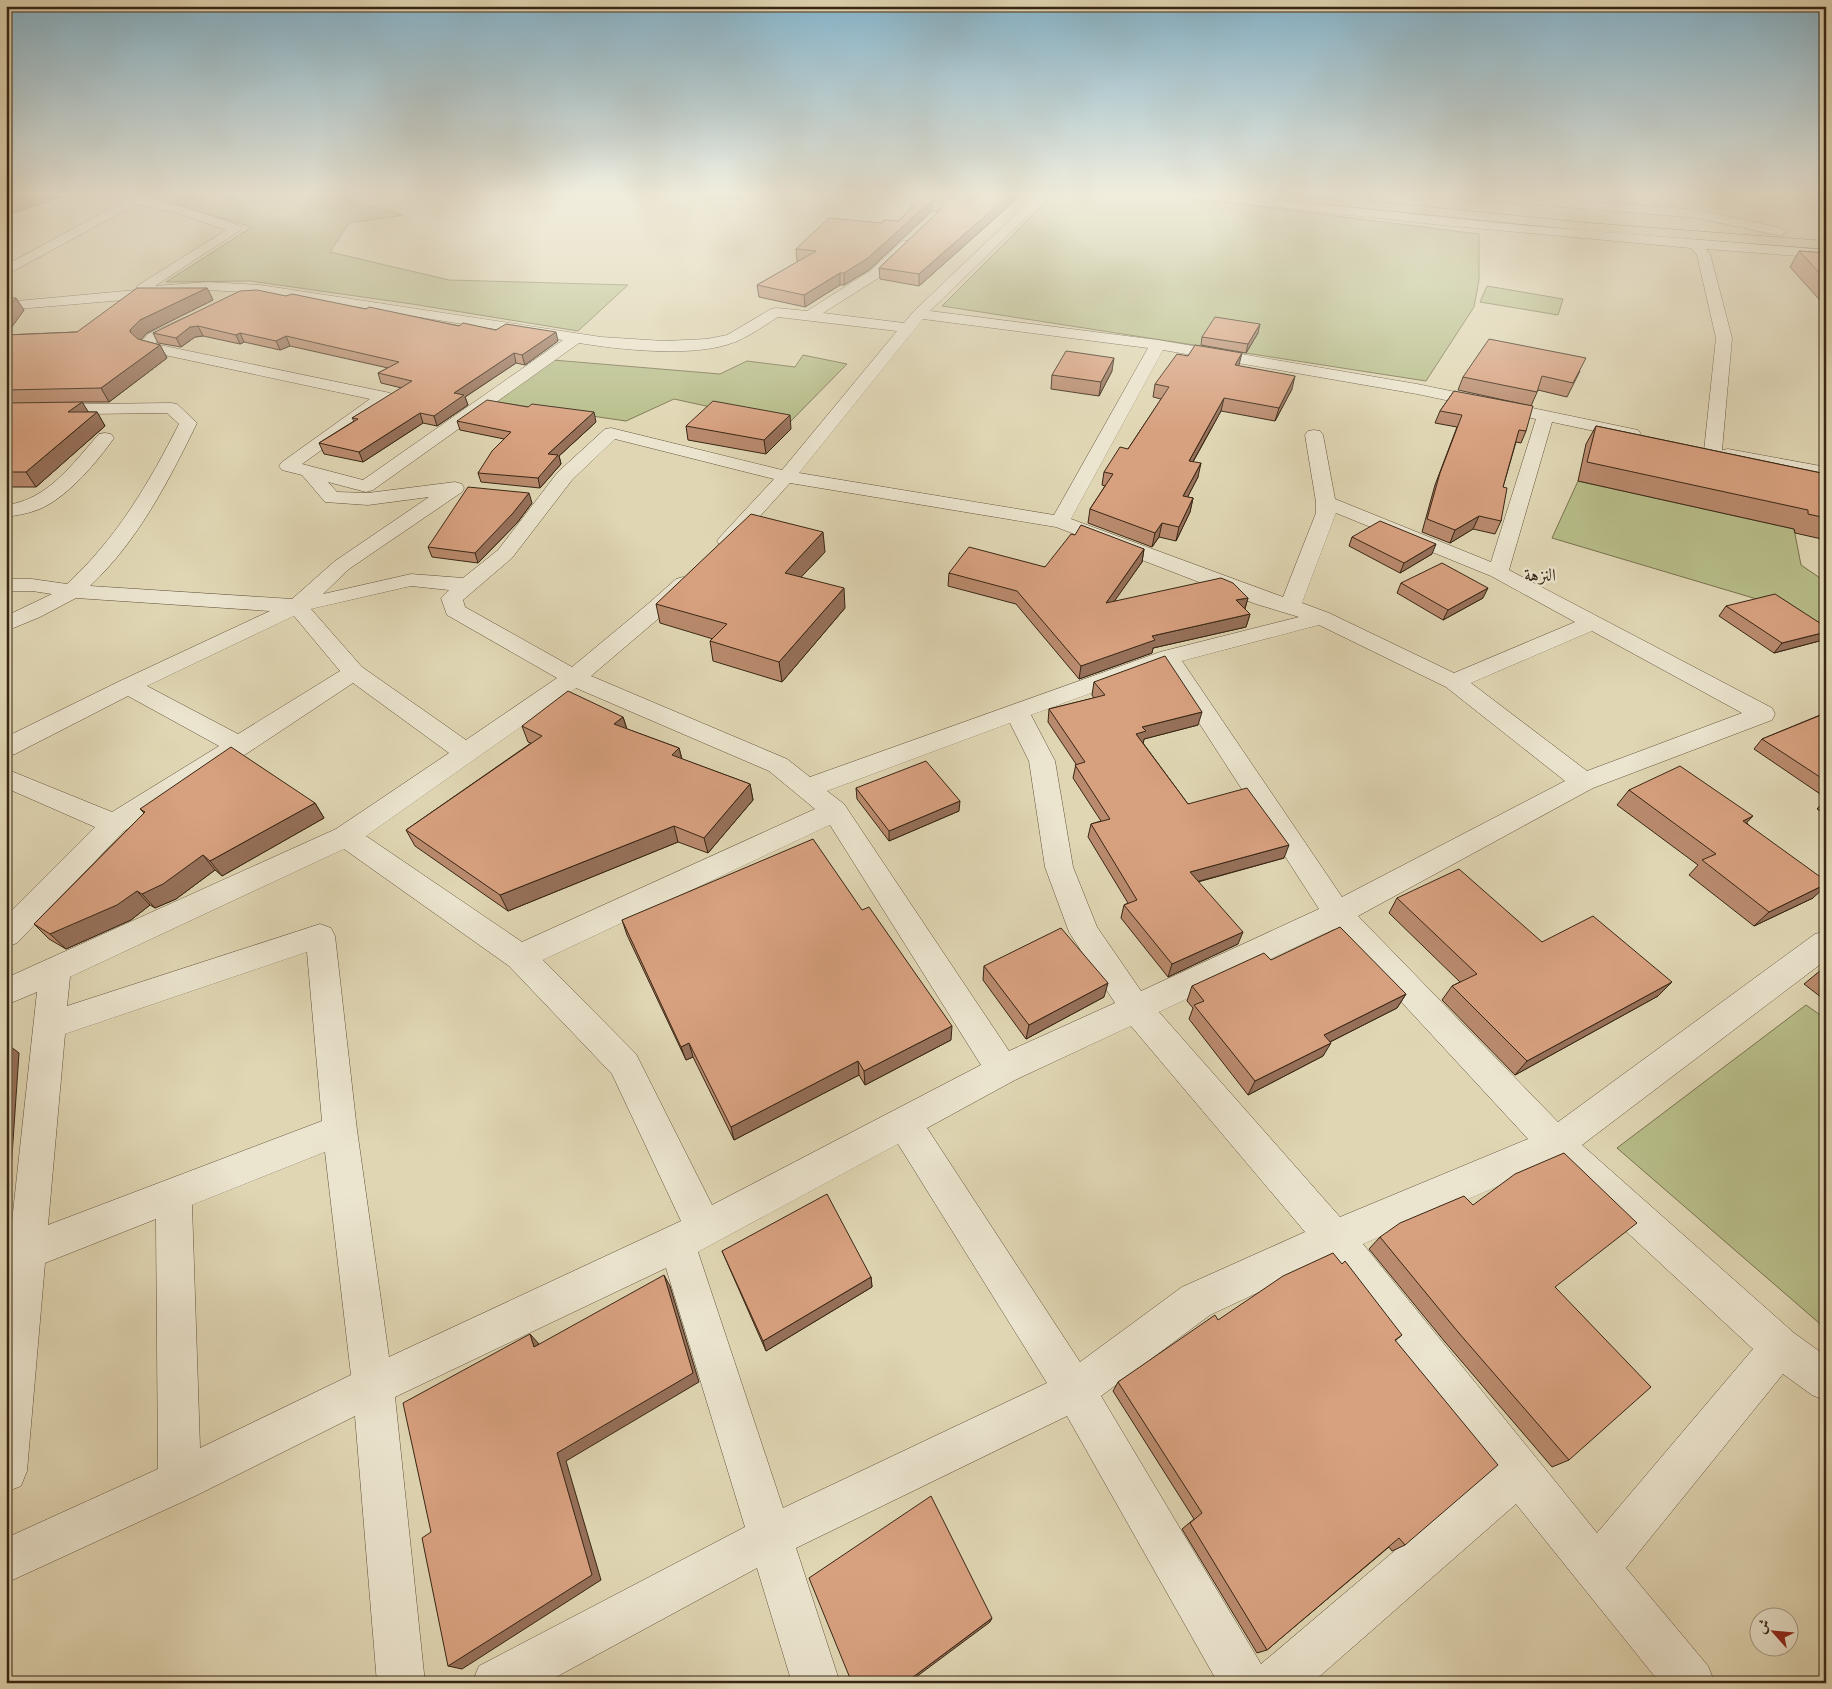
<svg xmlns="http://www.w3.org/2000/svg" width="1832" height="1689" font-family="'Gentium Book Plus',Amiri,serif">
<style>
.green{fill:#b7bd89;stroke:#78724e}
.lines{fill:none;stroke-linecap:round;stroke-linejoin:round}
.minor-casing{stroke:#62523c;stroke-width:1}
.major-casing{stroke:#382614;stroke-width:1}
.minor{fill:#ebe4ce;fill-rule:evenodd}
.major{fill:#e0d6b3;fill-rule:evenodd}
.wall{fill:#b98a6d;stroke:#382614}
.shaded-wall{fill:#967059;stroke:#382614}
.building{fill:#d7a07f;stroke:#382614}
.labels{text-anchor:middle;stroke-width:4.5;stroke-linejoin:round;paint-order:stroke}
.far-neighbourhood-label{font-size:18px;fill:#382614;stroke:#ebe4ce}
</style>
<rect width="100%" height="100%" fill="#e0d6b3"/>
<filter id="stains"><feTurbulence type="fractalNoise" baseFrequency=".004" numOctaves="4"/><feColorMatrix values="0 0 0 0 .2 0 0 0 0 .09 0 0 0 0 .02 0 0 0 .5 -.17"/></filter>
<radialGradient id="worn" r=".72"><stop offset=".6" stop-color="#630" stop-opacity="0"/><stop offset="1" stop-color="#630" stop-opacity=".3"/></radialGradient>
<path class="green" d="M155 196H334L403 215 349 223 330 252 449 280 628 285 578 331 412 304 250 281 166 282 252 227 156 199Z
M1052 196H1175L1479 234V280L1474 307 1426 381 942 306Z
M1487 286 1563 299 1558 315 1480 302Z
M803 355 847 364 788 424 674 399 626 421 496 402 553 360 720 374 747 361 795 367Z
M1578 481 1794 529 1801 565 1826 582V639L1760 600 1552 538Z
M1806 1005 1826 1019V1329L1617 1148Z"/>
<g class="lines">
<defs>
<path id="minor" d="M112 196C156 195 199 212 240 226L242 229 155 286 207 282 260 285 601 337 664 341 707 339 727 335 771 309 776 308 807 311 870 271 902 241H912L913 244 912 247 880 277 823 313 904 323 914 311 1035 196H1048L930 311 1158 340 1417 384 1638 430 1641 434 1638 438 1632 439 1552 422 1509 570 1772 708 1775 714 1772 720 1593 788 1358 916 1558 1122 1815 934 1826 931V960L1582 1145 1794 1333 1826 1356V1401L1812 1395 1783 1374 1626 1568 1708 1666 1715 1683H1660L1516 1504 1312 1683H1218L1067 1416 796 1548 840 1683H792L757 1568 545 1683H472L479 1666 745 1527 666 1268 395 1397 425 1683H377L355 1416 195 1496 6 1583V1538L158 1469 156 1219 45 1263 27 1471 21 1486 6 1492V1241L10 1240 37 992 6 1005V978L336 829 449 753 353 683 249 752 124 831 17 943 6 947V916L95 827 6 788V769L112 812 219 746 128 696 15 754 6 756V737L120 681 270 611 76 598 40 617 6 631V616L52 594 32 591H6V579H32L67 584C117 538 149 483 179 424L167 413 6 415V405L171 403 177 404 197 423C168 482 138 541 90 586L292 599 335 561 429 497 368 505 325 502 302 475 282 470 279 466 282 462 370 399 146 351 139 344 148 334 188 316 193 317 195 320 193 323 158 340 155 344 390 393 392 397 390 401 302 464 363 480 563 340 318 301 260 293 207 290 171 292 124 300 6 310V302L136 290 137 286 226 230 180 214 137 204 6 275V265L124 201 114 198ZM778 317 897 331 782 470 611 428 605 429 558 472 498 550 463 578 411 574 323 594 349 569 462 492 464 488 462 484 455 482 368 493 337 492 328 482 366 492 373 490 579 343C622 350 695 358 735 342 750 336 765 325 778 317ZM923 319 1148 348 1054 515 799 473ZM1163 350 1417 394 1536 419 1491 562 1335 499 1323 435 1320 431 1314 430 1308 431 1305 435 1316 502V513L1283 597 1071 519ZM615 439 774 479 720 537 717 541 720 545 727 547 734 545 790 483 1056 527 1256 604 1299 617 1160 652 810 777 787 759 591 676 665 613 690 587 694 583 690 579 683 577 676 579 649 603 572 667 465 607 463 600 512 558 572 480ZM1336 513 1491 576 1575 622 1454 673 1329 613 1302 603ZM411 586 449 590 441 598 447 615 557 678 466 740 362 667 311 609ZM294 616 340 671 238 734 147 686ZM1319 625 1446 687 1565 781 1342 897 1182 661ZM1592 631 1742 713 1587 771 1471 683ZM1163 667 1319 909 1141 991 1097 927 1073 867 1055 761 1031 715ZM576 688 769 771 815 809 522 942 366 836ZM1010 723 1029 761 1045 867 1069 932 1115 1003 1009 1051 844 804 827 791ZM830 825 981 1065 712 1205 636 1054 543 960ZM344 849 509 966 612 1074 681 1221 389 1357 357 1130 335 936 331 928 320 924 67 1006 70 977ZM1334 929 1528 1139 1340 1217 1159 1012ZM307 952 322 1121 48 1225 65 1034ZM1131 1026 1305 1232 1182 1287 1080 1362 927 1128 1015 1080ZM898 1144 1047 1383 783 1508 698 1252ZM325 1152 351 1375 200 1448 192 1205ZM1552 1163 1753 1349 1597 1533 1363 1244ZM1328 1260 1490 1470 1261 1664 1101 1396 1210 1315Z
M1206 196H1242L1519 225 1826 250V258L1706 249 1710 254 1732 338 1722 450 1728 449 1826 467V478L1728 459 1722 458 1719 455 1713 456 1707 455 1704 451 1716 338 1697 255 1691 248 1442 225 1212 200Z
M1472 196H1520L1698 210 1781 228 1787 232 1781 236 1698 218 1478 200Z
M1795 196H1810L1819 201H1826V209L1812 207Z
M105 433 111 434 114 438C97 462 70 494 44 507 32 513 19 515 6 517V505C48 500 73 463 99 434Z"/>
<path id="major" d="M1279 196H1319L1589 223 1826 241V249L1589 231 1285 200Z"/>
</defs>
<use href="#minor" class="minor-casing"/>
<use href="#major" class="major-casing"/>
<use href="#minor" class="minor"/>
<use href="#major" class="major"/>
</g>
<path class="wall" d="M699 196H744L738 200Z
M922 196H1020L919 286 880 279 879 268 940 211 931 212 869 270 844 285H840L805 307 759 297 757 285 799 261H797L796 249 882 223 899 221Z
M1799 251 1826 253V307L1790 267Z
M207 288 213 300 147 333 140 340 160 345 167 358 109 402H82L88 412H97L105 426 36 487H6V298L24 310 6 335 77 332Z
M286 296 366 309 459 326 496 330 558 341 525 365 516 363 465 397 468 405 437 426 423 423 363 462 324 454 319 443 354 421 352 418 402 388 381 383 378 373 388 368 290 346 280 350 244 342 240 344 203 336 195 337 181 347 158 343 153 333Z
M1258 333 1246 353 1201 345 1202 337Z
M1239 366 1292 389 1275 421 1221 411 1193 462 1198 477 1187 497 1193 498 1190 512 1176 541 1159 537 1152 547 1088 523 1090 509 1105 486 1102 485 1104 472 1128 449 1161 399 1153 397 1155 384Z
M1112 371 1099 396 1051 389 1052 375Z
M1580 371 1567 397 1538 390 1531 406 1458 390 1463 377Z
M1454 391 1526 431 1521 443 1516 442 1503 487 1501 521 1495 534 1473 529 1450 543 1422 532 1435 485 1457 427 1435 423 1440 411Z
M457 421 596 422 559 456 561 464 540 488 481 482 478 473 504 439 460 430Z
M686 426 791 429 766 454 688 440Z
M1596 426 1826 474V540L1795 533 1794 529 1578 481 1586 444Z
M532 503 517 523 478 563 432 557 428 547Z
M1352 537 1432 554 1400 573 1349 546Z
M1144 549 1142 562 1114 601 1248 598 1245 609 1250 614 1246 627 1153 648 1152 653 1079 679 1016 604 948 586 949 573 1045 567Z
M825 552 801 577 845 608 782 682 713 661 710 641 713 639 660 623 656 604Z
M1401 583 1483 598 1443 620 1397 593Z
M1726 606 1823 640 1774 653 1719 616Z
M1094 682 1198 725 1144 739 1143 743 1188 804 1284 858 1198 882 1238 944 1168 977 1121 918 1124 905 1128 903 1088 837 1091 824 1101 821 1073 778 1076 764 1048 722 1049 709 1094 698 1092 695Z
M1825 713H1826V798L1754 749 1762 739Z
M623 717 627 729 679 748 682 759 750 784 753 800 708 853 678 842 508 911 415 846 406 830 531 743 528 742 522 726Z
M856 788 959 811 889 841 857 799Z
M1629 790 1747 823 1813 898 1754 926 1689 875 1698 865 1617 805Z
M1826 799V815L1817 809Z
M315 803 324 818 222 876 215 870 176 899 155 908 150 905 131 920 66 949 49 939 34 924 144 813 140 809Z
M1397 898 1542 942 1672 982 1658 996 1515 1075 1442 1000 1452 986 1460 982 1389 913Z
M622 920 951 1040 865 1085 859 1075 734 1140 693 1057 686 1060 627 935Z
M1271 960 1406 994 1397 1008 1330 1042 1323 1056 1248 1095 1189 1019 1193 1008 1187 1001 1192 986Z
M984 966 1104 997 1026 1039 983 980Z
M1826 967V1001L1804 984 1821 970Z
M1473 1205 1555 1287 1569 1460 1552 1467 1445 1342 1369 1249 1380 1237Z
M722 1251 871 1277 872 1287 766 1351Z
M1218 1320 1402 1335 1395 1341 1405 1545 1392 1551 1389 1547 1267 1650 1257 1653 1182 1529 1194 1519 1113 1391 1118 1382Z"/>
<path class="shaded-wall" d="M25 196H65L6 215V202Z
M737 196H744L738 200Z
M1008 196H1020L919 286V274Z
M931 201V212L869 270 844 285V273Z
M840 273V285L805 307 804 295Z
M207 288 213 300 147 333 138 343 130 332V330L140 320Z
M16 298 24 310 6 335V311Z
M1260 324 1258 333 1246 353 1248 344Z
M198 326 203 336 195 337 181 347 176 338 190 327Z
M556 332 558 341 525 365 522 355Z
M240 333 244 342 240 344 236 335Z
M286 336 290 346 280 350 276 341Z
M160 345 167 358 109 402 101 388Z
M514 353 516 363 465 397 468 405 437 426 434 416 454 393Z
M1242 353 1239 365 1232 378 1235 365Z
M1114 358 1112 371 1099 396 1101 382Z
M1295 376 1292 389 1275 421 1279 408Z
M1224 398 1221 411 1186 474 1189 461Z
M82 402 91 416 68 412Z
M97 412 105 426 36 487 26 472Z
M594 412 596 422 559 456 561 464 540 488 538 478 548 454Z
M420 413 423 423 363 462 359 452Z
M790 415 791 429 766 454 764 440Z
M1201 463 1198 477 1181 510 1183 496Z
M529 493 532 503 517 523 478 563 475 553Z
M1193 498 1190 512 1176 541 1179 527Z
M1479 516 1473 529 1450 543 1455 530Z
M1162 523 1159 537 1152 547 1155 533Z
M823 532 825 552 787 592 785 573Z
M1436 544 1432 554 1400 573 1404 563Z
M1144 549 1142 562 1104 616 1106 603Z
M844 588 845 608 782 682 779 662Z
M1488 588 1483 598 1443 620 1448 610Z
M1248 598 1244 611 1236 600Z
M1250 614 1246 627 1153 648 1152 653 1079 679 1081 666 1152 636Z
M1826 632V637L1823 640 1774 653 1782 643Z
M1202 712 1198 725 1144 739 1143 745 1136 734 1142 727Z
M623 717 628 733 614 724Z
M679 748 683 764 672 755Z
M750 784 753 800 708 853 704 838Z
M960 801 959 811 889 841V831Z
M315 803 324 818 222 876 210 861Z
M1753 816 1739 831 1743 821Z
M674 826 678 842 508 911 500 895Z
M1289 845 1284 858 1185 885 1190 872Z
M203 855 215 870 176 899 155 908 142 894Z
M1826 884V886L1813 898 1754 926 1769 912Z
M137 891 150 905 131 920 66 949 50 934Z
M1243 932 1238 944 1168 977 1172 964Z
M1672 982 1658 996 1515 1075 1527 1061Z
M1108 983 1104 997 1026 1039 1029 1025Z
M1406 994 1397 1008 1316 1049 1324 1035Z
M952 1026 951 1040 865 1085 864 1071Z
M6 1043 19 1053 11 1171 6 1173Z
M689 1043 693 1057 686 1060 681 1047Z
M1331 1043 1323 1056 1248 1095 1255 1081Z
M858 1061 859 1075 734 1140 731 1127Z
M664 1275 670 1286 699 1382 566 1461 601 1580 462 1669 448 1666 557 1453Z
M871 1277 872 1287 766 1351 763 1341Z
M530 1334 539 1344 534 1347Z
M992 1618 990 1622 908 1683H905Z"/>
<path class="building" d="M6 196H25L6 202Z
M922 196H1008L919 274 879 268 941 209 944 204 940 200 931 201 868 258 844 273H840L804 295 757 285 816 251 796 249 829 218 882 223 884 220 899 221Z
M1799 251 1826 253V280Z
M137 288H207L140 320 130 330V332L138 339 160 345 101 388 6 390V335L77 332Z
M257 290 286 296 292 294 366 309 369 307 459 326 463 323 496 330 506 324 556 332 522 355 514 353 454 393 464 395 434 416 420 413 359 452 319 443 358 419 352 418 412 381 378 373 399 362 286 336 276 341 240 333 236 335 198 326 190 327 176 338 153 333 240 291Z
M6 298H16L6 311Z
M1215 317 1260 324 1248 344 1202 337Z
M1489 339 1586 358 1573 383 1542 376 1537 392 1463 377Z
M1195 345 1242 353 1235 365 1295 376 1279 408 1224 398 1189 461 1201 463 1183 496 1193 498 1179 527 1162 523 1155 533 1090 509 1113 474 1104 472 1120 447 1128 449 1169 387 1155 384 1177 354 1188 356Z
M1066 351 1114 358 1101 382 1052 375Z
M1454 391 1533 406 1526 431 1519 430 1503 487 1507 488 1501 521 1479 516 1455 530 1427 519 1440 473 1462 415 1440 411Z
M487 400 528 407 532 404 594 412 548 454 558 455 538 478 478 473 492 451 511 432 457 421Z
M713 401 790 415 764 440 686 426Z
M82 402 68 412H97L26 472H6V403Z
M1596 426 1826 474V518L1808 514V510L1587 462Z
M468 487 529 493 513 513 475 553 428 547Z
M751 514 823 532 785 573 844 588 779 662 710 641 727 624 656 604Z
M1380 521 1436 544 1404 563 1352 537Z
M1081 525 1144 549 1106 603 1221 578 1233 583 1248 598 1236 600 1250 614 1152 636 1155 640 1081 666 1017 591 949 573 969 547 1045 567 1071 534 1075 535Z
M1442 563 1488 588 1448 610 1401 583Z
M1775 594 1826 627V632L1782 643 1726 606Z
M1165 656 1202 712 1142 727 1146 731 1136 734 1188 804 1247 788 1289 845 1190 872 1243 932 1172 964 1124 905 1137 900 1091 824 1110 819 1075 765 1085 762 1049 709 1105 695 1094 682Z
M568 691 623 717 614 724 679 748 672 755 750 784 704 838 674 826 500 895 406 830 542 736 522 726Z
M1826 713V781L1762 739Z
M231 747 315 803 210 861 203 855 163 884 142 894 137 891 117 905 50 934 34 924 145 812 140 809Z
M926 761 960 801 889 831 856 788Z
M1680 766 1753 816 1743 821 1826 881V884L1769 912 1702 860 1716 854 1629 790Z
M813 839 862 910 869 907 952 1026 864 1071 858 1061 731 1127 689 1043 681 1047 622 920Z
M1459 869 1542 942 1593 916 1672 982 1527 1061 1452 986 1477 974 1397 898Z
M1340 927 1406 994 1324 1035 1331 1043 1255 1081 1194 1005 1204 1001 1192 986 1264 953 1271 960Z
M1061 928 1108 983 1029 1025 984 966Z
M1826 967V974L1821 970Z
M1564 1153 1637 1223 1555 1287 1651 1387 1569 1460 1458 1332 1380 1237 1400 1223 1464 1196 1473 1205 1515 1174Z
M827 1194 871 1277 763 1341 722 1251Z
M1333 1253 1342 1264 1345 1261 1402 1335 1395 1340 1498 1465 1405 1545 1399 1538 1267 1650 1190 1523 1202 1513 1118 1382 1215 1315 1218 1320 1283 1276Z
M664 1275 693 1373 557 1453 592 1575 448 1666 422 1538 431 1532 403 1403 530 1334 534 1347Z
M931 1496 992 1618 905 1683H852L809 1578Z"/>
<linearGradient id="sky" x2="0" y2="1"><stop stop-color="#86b6ce"/><stop offset="0.45" stop-color="#f1eddd"/><stop offset="1" stop-color="#f1eddd" stop-opacity="0"/></linearGradient>
<rect width="1832" height="432" fill="url(#sky)"/>
<g class="labels">
<g class="far-neighbourhood-label">
<text x="1540" y="581">النزهة</text>
</g>
</g>
<rect width="1832" height="1689" fill="none" stroke="#e0d6b3" stroke-width="25"/>
<rect x="8" y="8" width="1817" height="1674" fill="none" stroke="#382614" stroke-width="2.5"/>
<rect x="12" y="12" width="1807" height="1664" fill="none" stroke="#382614"/>
<g transform="translate(1774 1632) rotate(297)"><circle r="24" fill="#ebe4ce" stroke="#a39884"/>
<path d="M0-4L9 19L0 12L-9 19Z" fill="#8f2418"/>
<text y="-8" font-size="14" font-weight="bold" text-anchor="middle" fill="#382614">ش</text>
</g>
<rect width="100%" height="100%" filter="url(#stains)"/>
<rect width="100%" height="100%" fill="url(#worn)"/>
</svg>
